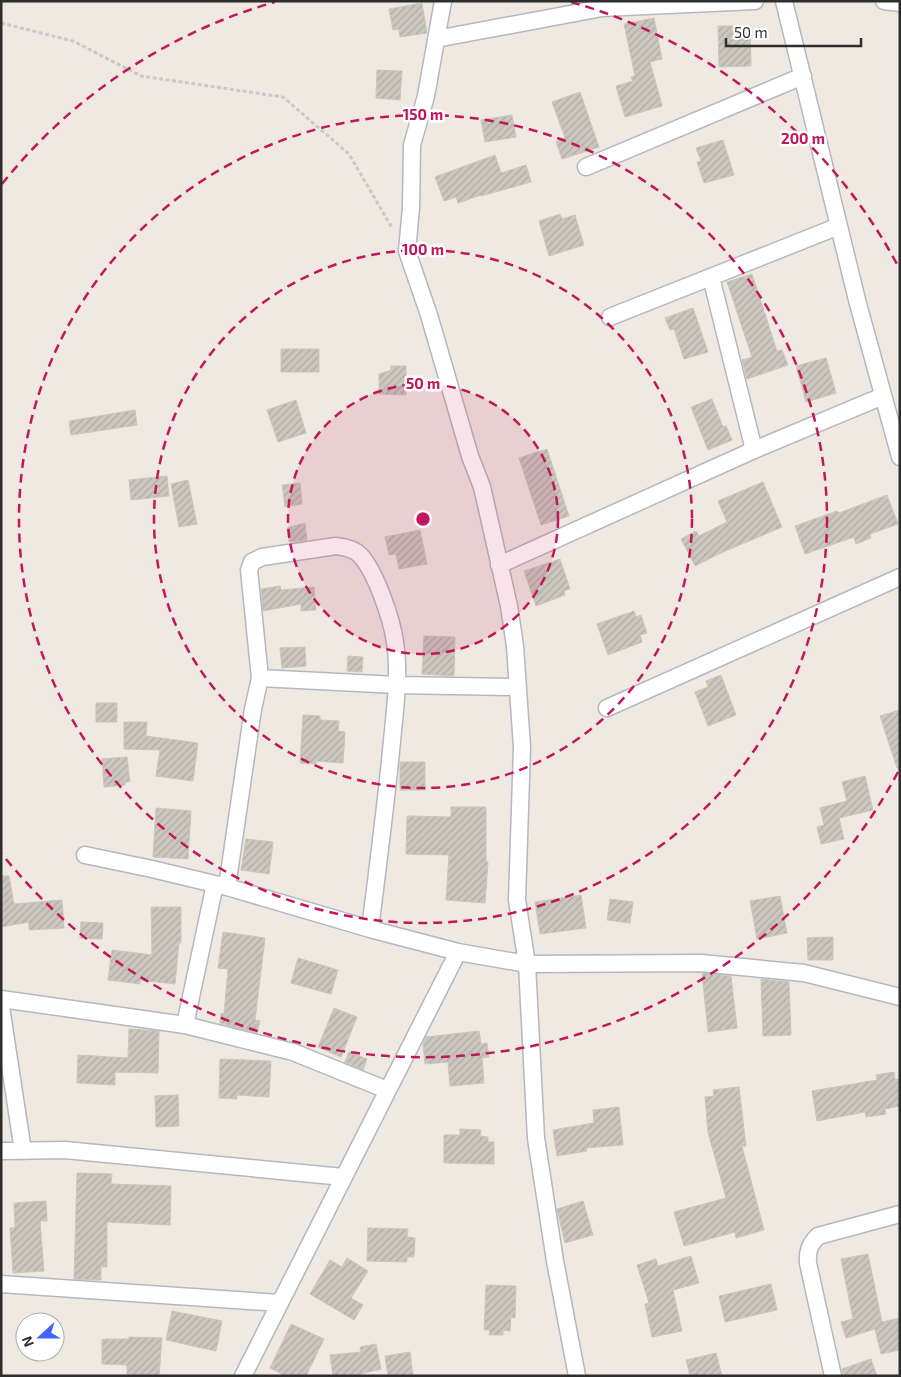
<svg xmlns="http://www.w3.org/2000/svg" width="901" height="1377" font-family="'Exo 2',sans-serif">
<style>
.building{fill:url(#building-hatch);stroke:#cbc5ba}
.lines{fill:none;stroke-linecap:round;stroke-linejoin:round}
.street-casing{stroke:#b4b7c1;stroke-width:19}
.path{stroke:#c9c9c9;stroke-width:3;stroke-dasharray:4 2.5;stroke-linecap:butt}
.street{stroke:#fff;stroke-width:16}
.ring{fill:none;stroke:#c2185b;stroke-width:2.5;stroke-dasharray:9 6}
.centre{fill:#c2185b;stroke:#fff;stroke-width:2.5}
.ring-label{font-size:15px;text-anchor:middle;font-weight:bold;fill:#c2185b;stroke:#fff;stroke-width:5;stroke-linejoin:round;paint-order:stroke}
</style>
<defs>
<pattern id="building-hatch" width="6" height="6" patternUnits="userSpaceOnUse" patternTransform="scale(1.25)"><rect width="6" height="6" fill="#cbc7bf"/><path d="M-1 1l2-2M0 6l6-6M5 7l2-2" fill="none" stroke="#afaba4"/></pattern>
</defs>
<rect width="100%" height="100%" fill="#efe9e1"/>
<path class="building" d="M422 3 427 33 400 37 399 29 393 30 389 9Z
M654 18 662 59 650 62 662 106 625 117 616 86 633 81 631 77 635 76 624 24Z
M718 26H750L751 66 719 67Z
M377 70 402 71 400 100 376 98Z
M580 92 599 147 562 159 556 142 565 138 552 102Z
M512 115 516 137 485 142 481 120Z
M723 140 734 175 704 183 697 162 701 161 696 148Z
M495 155 501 173 526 165 531 182 481 196V195L458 203 456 197 444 201 435 177Z
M560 214 562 219 575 215 584 245 549 256 539 221Z
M752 274 777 351 782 350 788 365 747 379 742 360 752 357 727 282Z
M693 308 708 352 684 359 674 329 670 330 665 318Z
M281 349H319V372H281Z
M826 358 836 393 806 402 796 366Z
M391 366H406V395L379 394V374L391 370Z
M712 399 723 427 726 426 732 440 708 450 691 407Z
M296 400 306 433 278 442 267 410Z
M135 410 137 425 71 435 69 421Z
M547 449 569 516 541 525 519 458Z
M167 476 169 496 131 500 129 480Z
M188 480 197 524 179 527 171 484Z
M763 482 782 527 723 552 695 566 681 539 696 531 699 536 727 522 718 501Z
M300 483 302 504 285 507 282 485Z
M887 495 898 524 870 534 871 538 856 544 854 537 805 554 795 526 837 511 839 513Z
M305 523 307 540 289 542 287 528Z
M420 530 427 564 399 569 396 554 389 555 385 537Z
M560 559 570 589 564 591 565 595 536 606 524 571Z
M280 586 281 590 314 587 316 610 301 611V604L263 611 261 589Z
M634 611 636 617 641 615 647 633 640 635 642 642 608 655 597 624Z
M424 636 455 637 454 676 422 674Z
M305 647 306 666 282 668 280 648Z
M348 656 363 657 362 672 347 671Z
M721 675 736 715 708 726 695 692 708 687 706 681Z
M96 703H117V722H96Z
M900 710V768H897L880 716Z
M303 715 320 716V720L339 721 338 731 345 732 343 763 316 761V764L300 763Z
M124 722H147L146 736 198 743 193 781 156 776 160 750 124 749Z
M127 757 130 782H125V785L104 787 102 759Z
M400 762H425V790H400Z
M865 776 873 810 839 818 844 839 821 844 817 827 824 825 820 808 847 801 842 782Z
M451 807H486V862H488L485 903 446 900 449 855 406 854 407 816 451 817Z
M156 808 191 811 188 859 153 857Z
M246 839 273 842 269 874 241 870Z
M1 876H9L14 904 62 900 64 928 29 930V922L1 927Z
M581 895 586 928 540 934 535 902Z
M780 896 787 933 757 939 750 901Z
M610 899 633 902 630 923 607 920Z
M151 907H181V943H179L175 984 140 980V984L108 980 112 950 152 955Z
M81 922 103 923 102 939 80 938Z
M223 932 265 938 255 1020 260 1021 257 1033 220 1023 221 1013 224 1014 228 969 218 968Z
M833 937V960H808L807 938Z
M298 958 338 970 331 994 291 983Z
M702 973 731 976 737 1028 708 1032Z
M761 979 789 982 791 1035 763 1036Z
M334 1008 357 1017 341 1057 318 1047Z
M129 1029 159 1031 158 1073 115 1072V1085L77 1083 78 1055 128 1058Z
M479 1031 481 1044 487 1043 489 1057 482 1058 484 1083 450 1086 448 1062 425 1064 423 1044 426 1037Z
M349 1052 367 1059 363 1070 345 1062Z
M220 1059 271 1061 269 1097 237 1095V1099L219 1098Z
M894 1072 895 1080 898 1079 900 1106 885 1109 886 1114 866 1117 865 1112 817 1121 812 1091 877 1080 876 1075Z
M739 1087 746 1146H742L764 1230 736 1238 735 1232 684 1246 674 1212 726 1198 708 1132 705 1097 714 1096 713 1090Z
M178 1095 179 1126 156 1127 155 1096Z
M619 1107 623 1145 586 1148 587 1151 557 1156 553 1130 594 1123 593 1110Z
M460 1129 481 1130 480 1136 488 1137V1142H494V1164L444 1163V1135H460Z
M77 1173 112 1174 111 1184 171 1186 170 1225 107 1222V1267H101V1280L74 1279Z
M46 1201 47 1221H40L44 1271 13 1273 10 1228H15L14 1203Z
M583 1201 593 1235 565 1243 557 1209Z
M368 1228 408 1229 407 1237 415 1238 414 1257H407V1262L367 1261Z
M868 1254 882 1322 900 1318V1350L881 1354 875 1329 846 1338 841 1322 853 1319 841 1259Z
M691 1256 699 1283 673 1290 682 1331 652 1337 645 1304 649 1303 637 1265 656 1259 658 1266Z
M347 1258 368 1271 351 1298 363 1305 354 1320 310 1294 330 1260 342 1267Z
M771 1284 777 1310 725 1322 719 1296Z
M486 1285 516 1286 515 1318 511 1317 510 1331 503 1330V1335H489L490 1330H484Z
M172 1311 222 1321 216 1351 166 1340Z
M291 1324 324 1339 306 1376H286L270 1368Z
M129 1337 162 1338 159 1376H127V1365L102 1364V1339H129Z
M376 1344 381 1369 360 1374V1376H333L330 1355 361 1352 360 1347Z
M410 1352 413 1376H388L385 1356Z
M716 1353 722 1376H690L686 1360Z
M871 1359 877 1376H843L842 1369Z"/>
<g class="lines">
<defs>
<path id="street" d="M443 1 426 96 412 145 411 208 407 251 429 315 470 456 482 487 509 606 515 646 522 747 517 900 527 964 536 1138 555 1261 577 1376
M784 1 857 300 900 457
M884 1 900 3
M436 39 602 8 755 1
M586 167 803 76
M711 277 754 450
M610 317 839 226
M499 565 754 450 883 396
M260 678 397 685 517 687
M607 708 900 577
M85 855 152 869 227 887 370 929 458 952 527 964 701 963 804 973 900 997
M227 887 253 709 260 678 249 570 252 562 262 557 336 546C345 547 354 549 360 555 376 572 392 620 395 642 400 675 395 709 392 741 386 804 378 866 370 929
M1 999 185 1025 293 1052 387 1090
M1 1007 23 1151
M185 1025 215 884
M1 1151 65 1150 343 1177
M1 1284 280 1303
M243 1376 458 952
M833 1376 808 1263C807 1251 810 1244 818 1236L900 1214"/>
</defs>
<use href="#street" class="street-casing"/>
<path class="path" d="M1 23 73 41 141 76 283 97 349 154 392 228"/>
<use href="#street" class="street"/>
</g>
<circle cx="423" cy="519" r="135" fill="#c2185b" fill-opacity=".12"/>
<g class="ring">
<circle cx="423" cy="519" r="135"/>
<circle cx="423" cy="519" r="269"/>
<circle cx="423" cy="519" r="404"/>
<path d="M898 772A538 538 0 0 1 2 854M2 184A538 538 0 0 1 275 2M571 2A538 538 0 0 1 898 266"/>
</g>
<circle cx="423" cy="519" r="8" class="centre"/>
<g class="ring-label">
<text x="423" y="120">150 m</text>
<text x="803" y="144">200 m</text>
<text x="423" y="255">100 m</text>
<text x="423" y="389">50 m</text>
</g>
<rect width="901" height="1377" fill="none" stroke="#2e2e2e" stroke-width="5"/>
<g transform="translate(40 1337) rotate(249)"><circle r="24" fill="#ffffff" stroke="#ababab"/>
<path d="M0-4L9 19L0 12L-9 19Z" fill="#4264fb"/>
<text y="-8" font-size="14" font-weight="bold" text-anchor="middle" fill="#2e2e2e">N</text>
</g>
<path d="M726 38v8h135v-8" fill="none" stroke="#2e2e2e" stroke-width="2.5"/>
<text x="734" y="38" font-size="15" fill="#2e2e2e" stroke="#ffffff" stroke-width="4" paint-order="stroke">50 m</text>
</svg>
